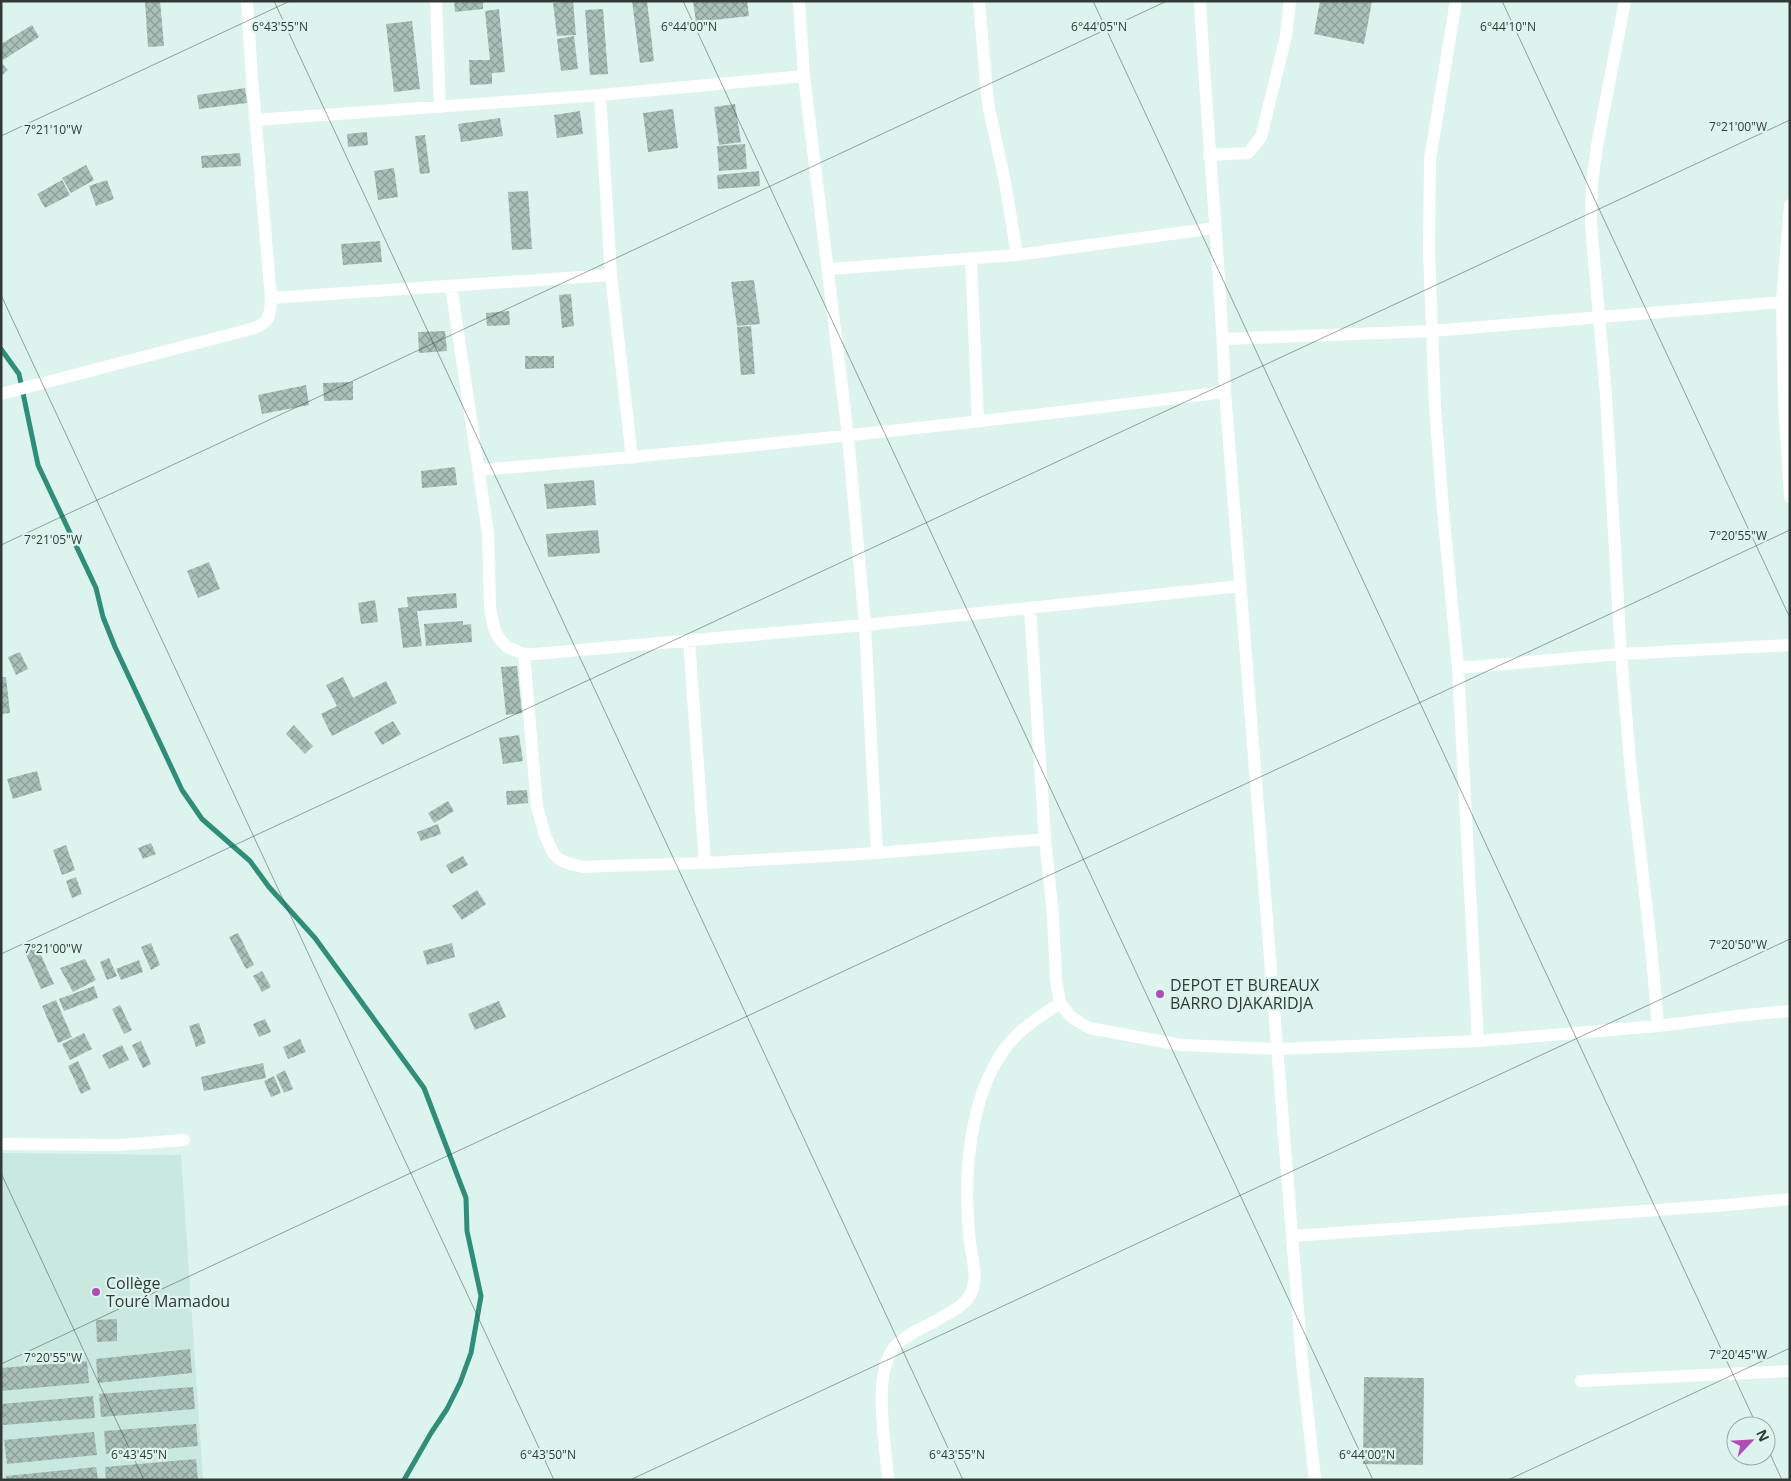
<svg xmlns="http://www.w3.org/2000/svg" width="1791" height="1481" font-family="'Open Sans',sans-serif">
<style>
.built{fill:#c8e8e0}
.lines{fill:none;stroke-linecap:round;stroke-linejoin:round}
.stream{stroke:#308d7a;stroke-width:5}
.building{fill:url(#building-cross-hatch)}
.minor{stroke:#fff;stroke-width:12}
.ticks{fill:none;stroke:#313a37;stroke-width:1;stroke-opacity:0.45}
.poi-dot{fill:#b04db4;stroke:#dcf4ed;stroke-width:2}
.labels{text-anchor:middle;stroke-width:4.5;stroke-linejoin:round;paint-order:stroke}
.poi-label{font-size:16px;fill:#313a37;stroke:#dcf4ed;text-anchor:start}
.ticks-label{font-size:12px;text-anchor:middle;fill:#313a37;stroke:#dcf4ed;stroke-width:4.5;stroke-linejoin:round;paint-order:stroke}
</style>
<defs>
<pattern id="building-cross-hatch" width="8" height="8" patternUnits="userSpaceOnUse" patternTransform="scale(1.25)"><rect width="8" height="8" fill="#a9c0b9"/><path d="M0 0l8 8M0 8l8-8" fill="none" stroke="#8a9d97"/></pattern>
</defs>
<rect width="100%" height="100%" fill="#dcf4ed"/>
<path class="built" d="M1 1153 181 1155 203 1480H4L1 1429Z"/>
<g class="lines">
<path class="stream" d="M1 349 19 374 38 465 96 588 103 617 115 647 182 790 202 819 250 861 269 887 315 938 424 1088 466 1198 467 1231 481 1296 471 1353 460 1383 447 1409 431 1433 404 1480"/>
</g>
<path class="building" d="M145 1H160L164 46 148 47Z
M454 1H483V9L455 12Z
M573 1 576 35 557 36 553 3Z
M632 1H647L654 61 640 63Z
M693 1H747L749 16 696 22Z
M1320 1H1372L1364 44 1314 34Z
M499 9 505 72 492 73V84L470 85 469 60H490L485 11Z
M603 9 608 74 590 75 585 10Z
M412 21 420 89 394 92 386 24Z
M32 25 39 37 3 60 1 56V44Z
M574 36 578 69 561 71 557 39Z
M1 62 8 70 1 76Z
M245 88 247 103 199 109 197 95Z
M735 104 741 142 719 145 714 107Z
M673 109 678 148 648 152 643 113Z
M580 111 583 134 557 138 554 115Z
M500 118 503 136 461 142 458 124Z
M367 132 368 145 348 147 347 134Z
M425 135 430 173 420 174 415 136Z
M745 144 747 169 719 171 717 146Z
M240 153 241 166 202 168 201 156Z
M86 165 94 180 71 193 62 178Z
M394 168 398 197 378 200 374 171Z
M759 171 760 186 718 189 717 175Z
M62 180 70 195 45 208 37 194Z
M107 180 114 199 96 206 89 186Z
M528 191 532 249 512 250 508 192Z
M380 241 382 262 343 265 341 244Z
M754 280 760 324 737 326 731 282Z
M571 294 574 326 562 328 559 295Z
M509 311 510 325 487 326 486 313Z
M751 326 755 374 741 375 737 327Z
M445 331 447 351 419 353 418 332Z
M525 356H554V368L525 369Z
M353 382V400L324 401 323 383Z
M306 385 309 405 262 414 258 395Z
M455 467 457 485 422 488 421 471Z
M594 480 596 505 547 509 544 484Z
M598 530 600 553 548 557 546 534Z
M209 562 220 589 198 598 187 571Z
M456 593 457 608 417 611 422 646 403 648 398 608 408 607 407 597Z
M375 600 378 622 361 624 358 603Z
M463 621V625L471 624 472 642 426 646 424 624Z
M20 652 28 669 16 675 8 657Z
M517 666 522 713 506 715 501 667Z
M1 677H6L10 713 1 714Z
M343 677 353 698 386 681 397 703 332 736 321 714 337 706 326 685Z
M393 721 401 734 382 745 374 732Z
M294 725 313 746 305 754 286 734Z
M519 735 523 761 503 764 499 738Z
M37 771 42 790 13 799 7 779Z
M527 790 528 803 507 805 506 791Z
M448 801 454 811 434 823 428 813Z
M438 824 441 834 421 841 417 832Z
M151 843 156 854 143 859 138 848Z
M66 845 75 870 62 875 53 850Z
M463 856 468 865 451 874 446 865Z
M76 877 82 894 72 898 66 881Z
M477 890 486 904 462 920 452 906Z
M238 933 254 965 246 969 229 937Z
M151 943 160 965 151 970 141 947Z
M452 943 455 957 427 965 423 951Z
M36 944 54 984 41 989 24 950Z
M109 958 117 976 107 980 100 962Z
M85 959 96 980 73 992 60 968Z
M139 960 143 972 121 980 116 969Z
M262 971 271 987 262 992 253 976Z
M94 986 98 998 64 1011 59 999Z
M56 1000 72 1037 58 1043 42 1006Z
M499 1001 506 1017 475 1030 468 1014Z
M120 1005 132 1030 124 1034 112 1009Z
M265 1019 271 1032 259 1037 253 1024Z
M199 1023 206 1043 196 1047 189 1026Z
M84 1033 92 1049 70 1060 62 1044Z
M300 1039 306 1052 288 1059 283 1047Z
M141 1041 151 1064 143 1068 132 1045Z
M122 1045 129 1060 109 1069 102 1055Z
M78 1061 91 1089 81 1094 68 1066Z
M263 1063 266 1078 204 1091 201 1077Z
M285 1070 293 1089 284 1093 276 1075Z
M274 1076 281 1093 271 1097 264 1081Z
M117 1319V1341L97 1342 96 1320Z
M190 1349 192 1373 98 1383 96 1359Z
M87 1361 89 1383 1 1391V1368Z
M1364 1377 1424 1378 1423 1465 1363 1464Z
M193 1387 195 1409 101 1417 99 1394Z
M93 1396 95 1418 3 1425 1 1404Z
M196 1424 198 1446 106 1454 104 1431Z
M94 1432 97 1455 7 1464 4 1440Z
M196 1459 198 1480H106L105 1467Z
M96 1467 98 1480H7L6 1476Z"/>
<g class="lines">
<path class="minor" d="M436 1 440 107
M799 1 804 76 848 436 865 625 877 853
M979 1 988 104 1005 182 1017 255
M1200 1C1207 131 1220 261 1225 392L1302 1361 1315 1480
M1456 1 1430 159 1429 251 1435 407 1443 510 1458 668 1478 1041
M1625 1 1597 146 1592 183 1591 225 1606 395 1621 654 1631 773 1651 946 1658 1026
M600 95 611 275 632 458
M255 120 600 95 804 76
M1209 155 1248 153 1261 137 1286 36 1290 1
M1790 205 1782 302 1784 400 1790 497
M971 258 978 422
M829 269 1017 255 1215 228
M451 286 488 533 490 608 494 628 498 637 507 647 524 654H535L865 625 1241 586
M271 298 611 275
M1223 339 1432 331 1782 302
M1 394 251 329C270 323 270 317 271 298L252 79 247 1
M479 470C728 450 977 423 1225 392
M1030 608 1045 839 1053 916 1056 980 1060 1003 1071 1017 1089 1028 1181 1045 1278 1049 1478 1041 1658 1026 1745 1015 1790 1011
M689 640 705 863
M524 654 537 807 545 835 553 853 560 860 571 864 583 867 605 866 705 863 877 853 1045 839
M1458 668 1621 654 1790 645
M1 1144 119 1145 184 1140
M1293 1236 1728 1205 1790 1199
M1581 1381 1790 1371
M888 1480C886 1445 872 1378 893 1349 903 1336 923 1328 937 1320 952 1311 967 1306 973 1288 977 1273 972 1258 970 1243 969 1234 968 1225 968 1217 964 1159 974 1076 1017 1035 1030 1022 1045 1013 1060 1003"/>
</g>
<path class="ticks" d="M274 1 963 1480M683 1 1373 1480M1093 1 1757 1426M1502 1 1790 618M1 136 290 1M1 295 554 1480M1 545 1167 1M1 954 1790 120M1 1173 144 1480M1 1364 1790 530M1766 1445 1782 1480M630 1480 1790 939M1508 1480 1790 1348"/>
<g class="poi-dot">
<circle cx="1160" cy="994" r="5"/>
<circle cx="96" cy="1292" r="5"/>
</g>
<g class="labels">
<g class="poi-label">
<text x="1170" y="991">DEPOT ET BUREAUX<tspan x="1170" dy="18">BARRO DJAKARIDJA</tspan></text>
<text x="106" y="1289">Collège<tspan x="106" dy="18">Touré Mamadou</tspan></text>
</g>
</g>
<g class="ticks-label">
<text x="280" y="31">6°43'55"N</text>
<text x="689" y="31">6°44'00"N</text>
<text x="1099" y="31">6°44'05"N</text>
<text x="1508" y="31">6°44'10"N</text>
<text x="1738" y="131">7°21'00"W</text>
<text x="53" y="134">7°21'10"W</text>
<text x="1738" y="540">7°20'55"W</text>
<text x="53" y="544">7°21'05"W</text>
<text x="1738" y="949">7°20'50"W</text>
<text x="53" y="953">7°21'00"W</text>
<text x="1738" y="1359">7°20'45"W</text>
<text x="53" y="1362">7°20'55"W</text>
<text x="139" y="1459">6°43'45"N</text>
<text x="548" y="1459">6°43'50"N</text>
<text x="957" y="1459">6°43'55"N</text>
<text x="1367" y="1459">6°44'00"N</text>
</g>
<rect width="1791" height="1481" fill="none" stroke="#313a37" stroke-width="5"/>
<g transform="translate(1751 1441) rotate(65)"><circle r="24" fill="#dcf4ed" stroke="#98aaa4"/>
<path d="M0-4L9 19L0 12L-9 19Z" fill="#b04db4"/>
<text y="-8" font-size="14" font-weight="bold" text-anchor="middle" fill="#313a37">N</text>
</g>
</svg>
